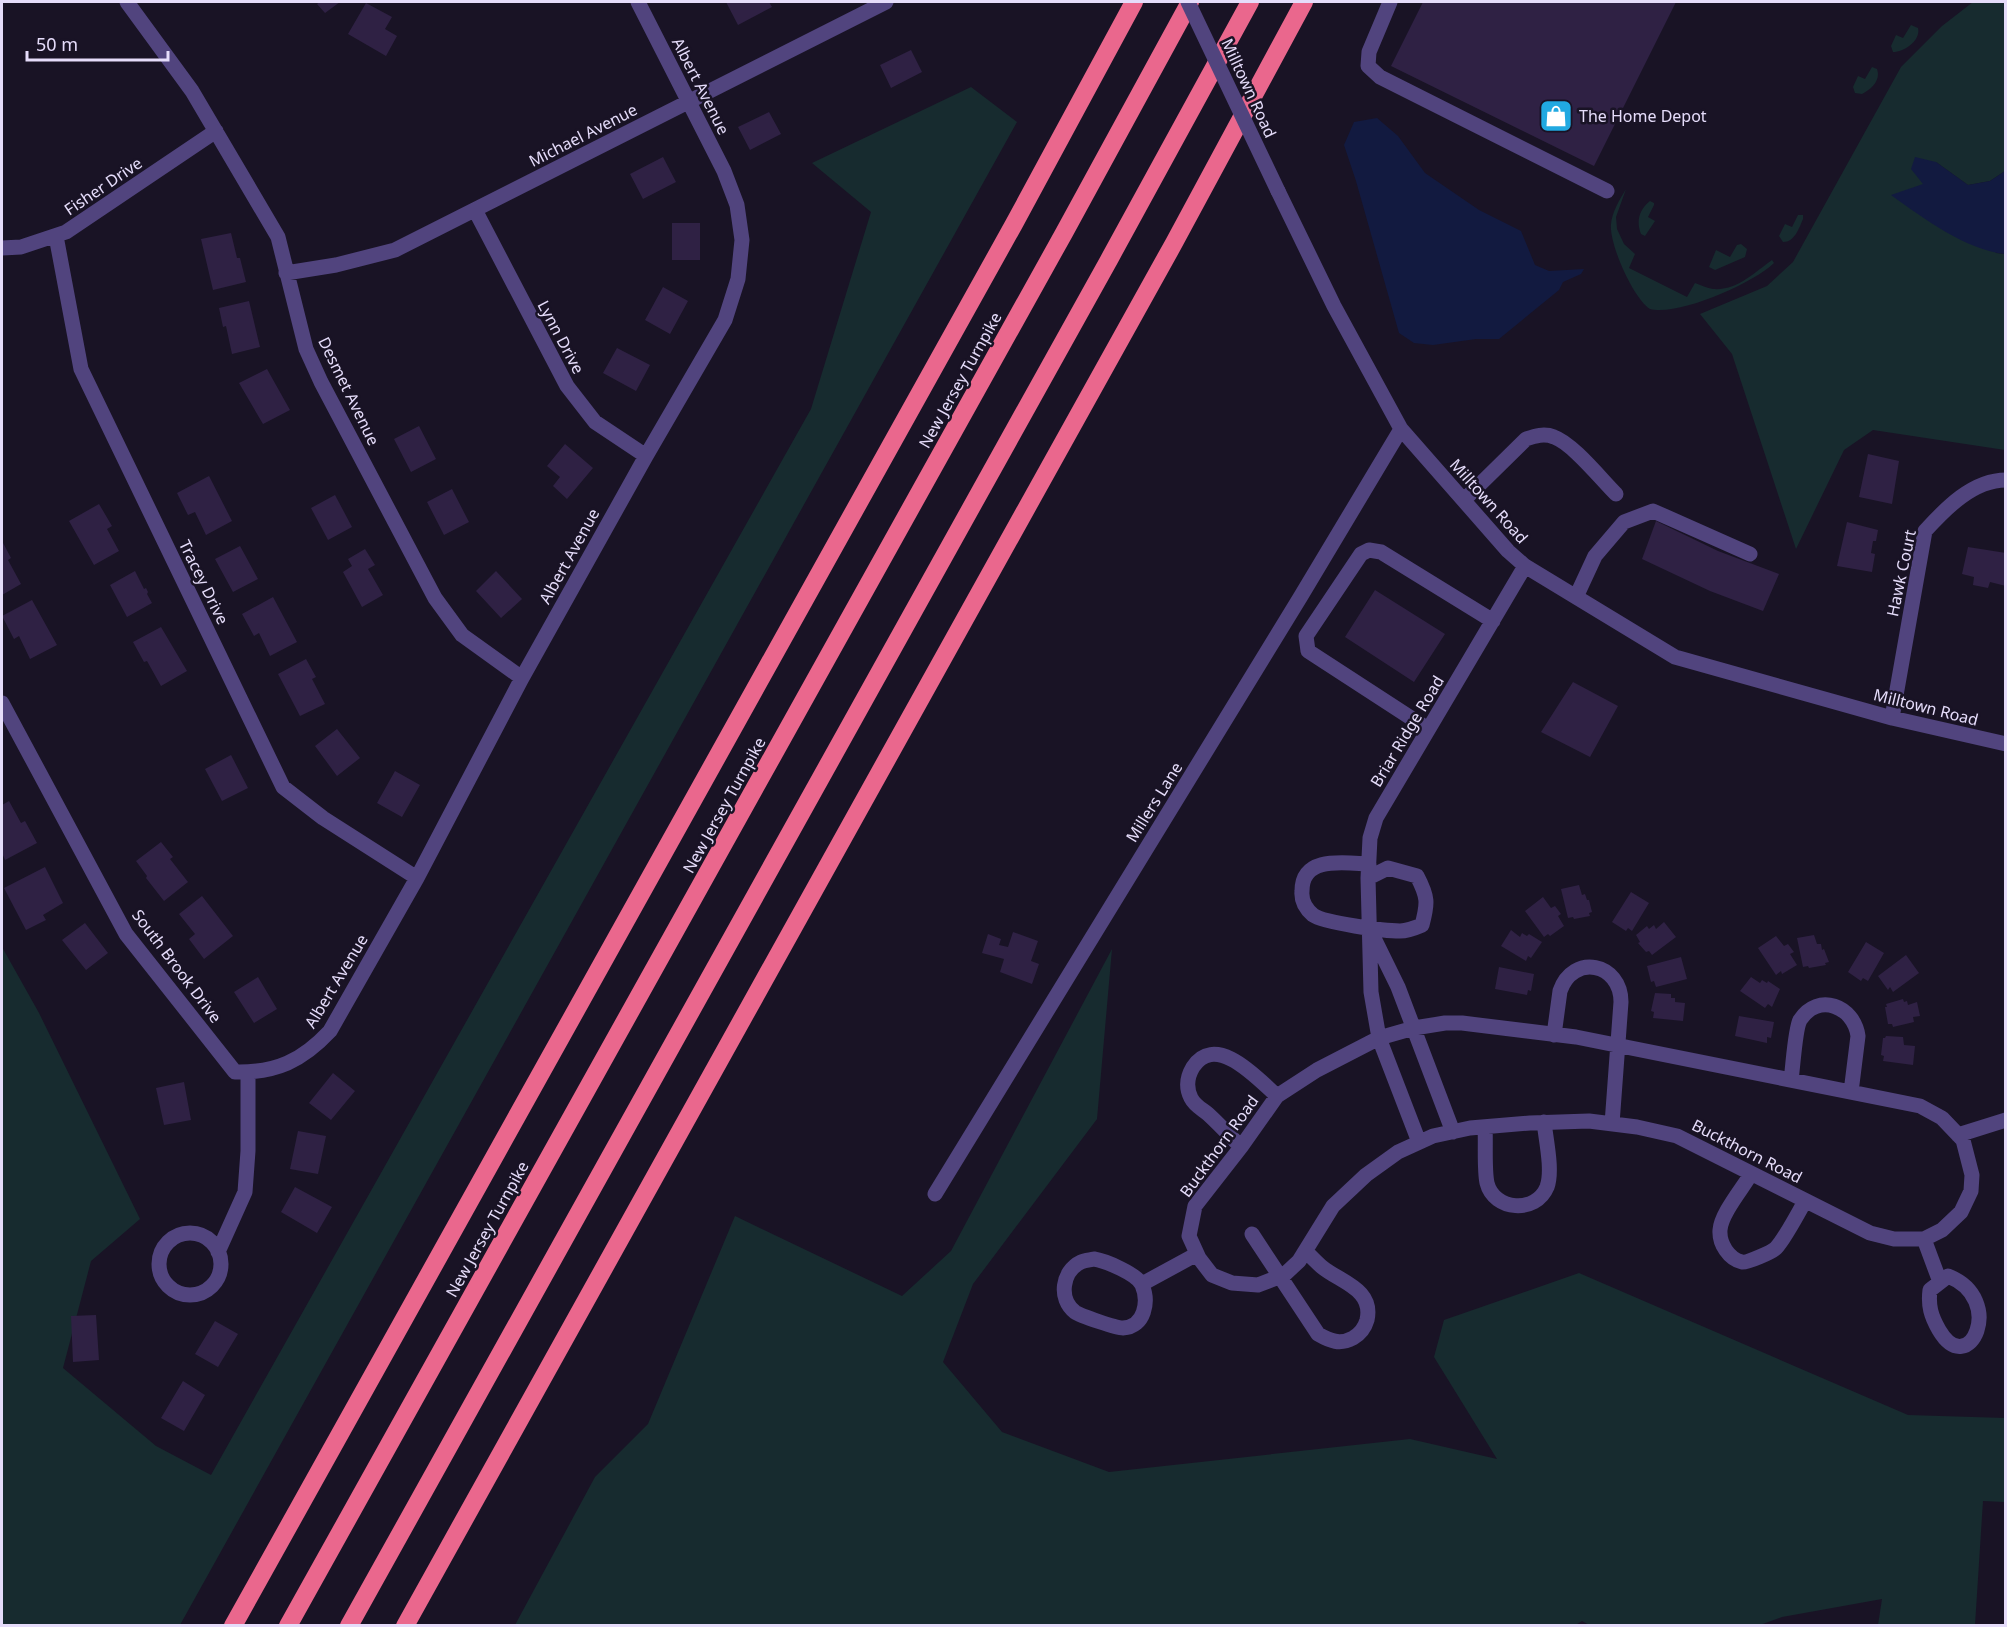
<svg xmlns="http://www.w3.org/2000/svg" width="2007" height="1627" font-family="'Noto Sans',sans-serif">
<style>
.green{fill:#172b2f}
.water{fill:#121a40}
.building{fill:#2f2144}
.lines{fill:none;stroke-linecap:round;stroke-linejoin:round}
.minor{stroke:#51447e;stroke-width:15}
.highway{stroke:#ea678d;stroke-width:18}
.minor-bridge{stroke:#51447e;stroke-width:15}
.labels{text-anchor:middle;stroke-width:5;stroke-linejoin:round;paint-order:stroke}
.street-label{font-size:16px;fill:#e5dcfa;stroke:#191325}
.poi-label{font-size:16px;fill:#e5dcfa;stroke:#191325;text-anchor:start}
</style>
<rect width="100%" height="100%" fill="#191325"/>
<path class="green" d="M1973 2H2005V171L1990 181 1968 185 1936 162 1996 253 2005 254V450L1873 430 1844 450 1796 549 1732 354 1700 314 1767 286 1793 262 1901 67 1942 26Z
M1911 25 1918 28C1921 40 1905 52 1893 52L1891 46 1896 35 1903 38Z
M1872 67 1877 69C1881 80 1872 89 1862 94L1855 93 1853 87 1858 76 1865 79Z
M971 87 1017 122 180 1625H2V947L39 1013 140 1219 91 1261 63 1368 156 1446 211 1475 811 409 871 212 812 163Z
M1626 189 1616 217 1617 229 1624 244 1635 254 1629 268 1687 297 1695 283C1701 285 1707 288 1713 289 1737 291 1755 272 1772 260L1774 263C1752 284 1679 316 1650 309 1633 298 1609 244 1611 224 1612 212 1620 199 1626 189Z
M1650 201 1654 203V205L1648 217 1655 221 1645 236 1641 234C1636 221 1639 210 1650 201Z
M1798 215H1803V219C1799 228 1795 242 1783 242L1779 236 1785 224 1792 227Z
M1741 244 1747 249 1745 257 1715 270 1709 267 1716 250 1730 257 1737 245Z
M1112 949 1097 1119 973 1284 943 1362 1002 1432 1109 1472 1410 1439 1497 1459 1434 1357 1444 1320 1579 1273 1908 1415 2005 1418V1502L1983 1501 1975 1625H1878L1882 1599 1782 1617 1757 1626H1591L1582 1621 1574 1626 515 1625 595 1477 648 1424 735 1216 902 1296 951 1251Z"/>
<path class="water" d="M1377 118 1398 136 1425 173 1479 210 1521 231 1535 265 1549 271 1584 269 1581 274 1563 282 1559 290 1499 339H1476L1433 345 1414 343 1399 333 1356 181 1344 145 1354 122Z
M1915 157 1936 162 1968 185 1990 181 2005 171V254C1966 250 1923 218 1891 195L1923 184 1911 169Z"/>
<path class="building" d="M320 2H340L325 13 317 4Z
M726 2H769L772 7 738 25Z
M1423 2H1676L1594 166 1391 66Z
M366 3 392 17 385 29 397 36 386 56 348 34Z
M911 50 922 72 891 88 880 65Z
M769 112 781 134 750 150 738 127Z
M663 157 676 182 643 199 630 174Z
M672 223H700V260H672Z
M231 233 237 258H240L246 282 213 290 201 239Z
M663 287 688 301 670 334 645 320Z
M249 301 260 347 232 354 226 326 223 327 219 308Z
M617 348 650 365 636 391 603 373Z
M267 369 290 410 263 424 239 383Z
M419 426 436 459 411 472 394 439Z
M565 444 593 468 567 499 553 486 560 477 547 466Z
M1868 454 1899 461 1892 504 1859 497Z
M209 476 232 521 206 535 195 512 188 515 177 493Z
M452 489 469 522 444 535 427 502Z
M335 495 352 527 328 540 311 508Z
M99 504 112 526 107 529 119 551 94 565 69 521Z
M1656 521 1718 551 1779 574 1763 611 1710 591 1642 559Z
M1847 522 1878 530 1876 541H1873L1871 553 1875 554 1872 572 1837 566Z
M2 541 11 558 8 560 21 584 2 595Z
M240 546 258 579 233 592 215 559Z
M1968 547 2006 553V586L1990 582 1988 588 1973 585 1974 577 1962 574Z
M365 549 375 565 368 569 383 595 362 607 343 572 352 566 348 559Z
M135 571 144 589 146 588 148 592 147 594 152 603 127 617 110 585Z
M496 571 522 599 501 618 476 591Z
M1375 590 1445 634 1414 682 1345 637Z
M273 597 297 642 270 656 259 633 254 636 242 614Z
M32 600 57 645 30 659 19 636 14 639 2 616Z
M161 627 187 671 161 686 147 661 144 662 133 642Z
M306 659 316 677 312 679 325 704 300 716 278 674Z
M1573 682 1618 706 1590 757 1541 732Z
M337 729 360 758 337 776 315 746Z
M231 755 248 788 222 801 205 769Z
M395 771 420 785 402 817 377 803Z
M9 801 21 823 25 821 37 843 5 860 2 853V805Z
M161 842 173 857 170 859 188 882 164 901 146 878 147 876 136 861Z
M45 867 63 903 43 915 46 920 26 930 4 888Z
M1579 885 1582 895 1585 894 1587 900H1589L1592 912 1589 913 1590 916 1574 919 1573 917 1568 918 1561 889Z
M1631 892 1649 903 1632 931 1628 928 1626 931 1612 922Z
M202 896 233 936 204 959 189 939 195 934 179 914Z
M1543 897 1551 908 1555 906 1561 914 1558 916 1564 926 1550 936 1548 934 1544 937 1525 911Z
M1664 922 1676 937 1652 955 1649 951 1646 952 1638 943 1640 942 1636 935 1647 926 1649 929 1654 925 1656 929Z
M85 923 108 953 86 970 62 940Z
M1511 930 1520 937 1522 933 1527 936 1529 934 1542 942 1531 958 1528 956 1526 961 1501 946Z
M1013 932 1038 941 1031 961 1039 964 1032 984 1000 972 1004 959 982 953 988 934 1001 939 999 945 1008 947Z
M1814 935 1817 944H1821L1822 950 1824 949 1829 962 1825 963 1826 965 1809 968 1808 966 1803 967 1797 938Z
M1776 936 1784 946 1788 944 1794 952 1790 954 1797 965 1782 974 1781 971 1776 975 1758 948Z
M1866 942 1884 953 1868 981 1863 978 1861 981 1848 972Z
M1906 955 1919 973 1893 992 1890 987 1888 990 1878 976Z
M1681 957 1687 979 1656 987 1654 981 1651 982 1647 966Z
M1499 967 1534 974 1531 991 1528 990 1527 995 1495 989Z
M258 977 277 1009 254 1023 234 992Z
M1751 977 1760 983 1762 980 1767 983 1768 981 1780 989 1772 1007 1768 1004 1765 1008 1740 991Z
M1655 993 1671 994V998H1675V1002L1685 1003 1683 1021 1653 1018 1654 1012 1651 1011Z
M1903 999 1904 1002 1907 1001 1908 1005 1917 1002 1920 1016 1913 1017 1914 1022 1893 1027 1892 1024H1888L1885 1007H1887L1886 1004Z
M1739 1016 1774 1022 1771 1038 1767 1037V1043L1735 1036Z
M1886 1036 1903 1037 1904 1045 1915 1046 1913 1065 1883 1061 1884 1056 1881 1055 1883 1038H1885Z
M333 1073 355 1091 331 1120 309 1103Z
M184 1082 191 1120 164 1125 156 1088Z
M298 1131 326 1136 318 1174 290 1169Z
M295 1187 332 1207 317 1233 281 1212Z
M96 1315 99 1360 73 1362 71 1316Z
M215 1321 238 1334 218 1367 195 1354Z
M183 1381 205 1395 184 1431 161 1418Z"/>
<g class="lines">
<path class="minor" d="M127 2 192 91 278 237 306 349 321 382 435 598 462 635 522 678
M1390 2 1369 52 1368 66 1380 77 1607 191
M1278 191 1334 306 1401 429 1508 551 1525 566 1675 657 1892 718 2006 744
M475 210 567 386 595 422 646 456
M56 236 81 369 283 787 323 818 417 878
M2 248 21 247 66 232 216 131
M286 273 336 265 395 250 886 2
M1464 500 1526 439C1535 436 1544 433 1554 437 1572 443 1601 479 1616 494
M1576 597 1595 556 1624 522 1653 511 1750 554
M2 703 126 934 235 1072C276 1073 302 1061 330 1031L417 878 522 678 646 456 725 320 738 279 742 240 737 205 724 171 638 2
M1892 718 1925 531C1946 508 1973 480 2006 480
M1428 729 1308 651 1306 636 1361 554 1369 550 1381 552 1493 621
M1368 878 1388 868 1417 876C1428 897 1428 903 1422 925 1415 928 1407 931 1400 931 1385 931 1324 923 1313 915 1306 909 1301 901 1302 891 1302 855 1345 863 1369 864
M1371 932 1398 987 1453 1132
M1445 1023H1462L1576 1037 1920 1106 1942 1118 1963 1140 1972 1175 1971 1191 1961 1212 1942 1230 1924 1239H1894L1870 1233 1677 1136 1637 1127 1589 1121 1530 1123 1470 1128 1433 1136 1398 1152 1366 1175 1333 1206 1299 1261 1284 1275 1258 1285 1232 1283 1212 1275 1199 1258 1189 1236 1195 1206 1241 1147 1277 1096 1317 1070 1379 1038 1414 1028Z
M1554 1035 1560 991C1573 953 1621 963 1621 1002L1612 1124
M1791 1080C1793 1067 1795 1029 1800 1020 1818 992 1854 1006 1858 1036L1851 1092
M1485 1127C1486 1142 1484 1169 1487 1183 1494 1211 1536 1214 1547 1187 1553 1171 1546 1140 1544 1122
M1958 1135 2006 1120
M1419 1142 1379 1038 1371 992 1368 878 1370 838 1376 818 1525 566
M1241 1147C1230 1136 1220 1125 1208 1114 1202 1109 1195 1106 1191 1098 1186 1088 1187 1077 1193 1067 1216 1032 1258 1079 1277 1096
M1751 1174C1742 1189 1721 1214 1720 1230 1719 1244 1729 1259 1742 1262 1747 1263 1772 1252 1776 1248 1783 1241 1799 1212 1805 1201
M935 1194 1301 596 1401 429
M159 1264a31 31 0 1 1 62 0a31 31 0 1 1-62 0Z
M1252 1234 1318 1334C1330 1341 1340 1345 1353 1338 1360 1334 1365 1327 1367 1320 1374 1289 1340 1282 1322 1267 1316 1262 1311 1256 1305 1251
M1924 1239 1940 1282
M218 1252 245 1192 248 1151V1072
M1094 1259C1106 1261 1137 1274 1142 1285 1149 1301 1145 1327 1123 1328 1116 1328 1081 1316 1075 1312 1058 1299 1062 1271 1081 1262 1085 1260 1090 1260 1094 1259Z
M1948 1276C2007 1299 1969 1381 1939 1330 1931 1316 1928 1306 1930 1290Z
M1142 1284 1197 1254"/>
<path class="highway" d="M233 1626 1014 224 1134 2
M288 1626 1064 233 1190 2
M349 1626 1110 258 1250 2
M405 1626 1174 243 1304 2"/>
<path class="minor-bridge" d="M1188 2 1278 191"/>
</g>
<defs>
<symbol id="shop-square" viewBox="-11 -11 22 22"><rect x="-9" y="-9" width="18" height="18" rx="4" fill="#21a9e1" stroke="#191325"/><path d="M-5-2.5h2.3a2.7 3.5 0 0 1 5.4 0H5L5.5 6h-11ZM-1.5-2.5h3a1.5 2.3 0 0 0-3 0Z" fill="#fff"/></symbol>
</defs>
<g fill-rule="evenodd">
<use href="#shop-square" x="1537" y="97" width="38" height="38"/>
</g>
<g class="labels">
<g class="street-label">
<text transform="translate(701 86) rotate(63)" y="6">Albert Avenue</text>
<text transform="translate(1249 88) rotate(65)" y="6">Milltown Road</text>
<text transform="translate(583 135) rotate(-27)" y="6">Michael Avenue</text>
<text transform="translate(103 186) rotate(-34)" y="6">Fisher Drive</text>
<text transform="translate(561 337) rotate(62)" y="6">Lynn Drive</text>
<text transform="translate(960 380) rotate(-61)" y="6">New Jersey Turnpike</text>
<text transform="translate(349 391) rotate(64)" y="6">Desmet Avenue</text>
<text transform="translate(1489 501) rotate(48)" y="6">Milltown Road</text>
<text transform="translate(569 556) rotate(-61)" y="6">Albert Avenue</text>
<text transform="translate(1901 573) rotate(-78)" y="6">Hawk Court</text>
<text transform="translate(204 582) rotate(64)" y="6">Tracey Drive</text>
<text transform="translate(1926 707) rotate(14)" y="6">Milltown Road</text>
<text transform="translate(1407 731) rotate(-59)" y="6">Briar Ridge Road</text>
<text transform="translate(1154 802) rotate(-58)" y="6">Millers Lane</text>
<text transform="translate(724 805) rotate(-61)" y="6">New Jersey Turnpike</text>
<text transform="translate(177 966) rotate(53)" y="6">South Brook Drive</text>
<text transform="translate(336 981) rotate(-59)" y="6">Albert Avenue</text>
<text transform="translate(1219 1146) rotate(-54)" y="6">Buckthorn Road</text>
<text transform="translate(1747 1151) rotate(27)" y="6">Buckthorn Road</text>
<text transform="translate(487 1229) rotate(-61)" y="6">New Jersey Turnpike</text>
</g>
<g class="poi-label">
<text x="1579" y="122">The Home Depot</text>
</g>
</g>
<rect width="2007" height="1627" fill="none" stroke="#e5dcfa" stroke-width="6"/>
<path d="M27 51v9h141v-9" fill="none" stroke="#e5dcfa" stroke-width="3"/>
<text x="36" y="51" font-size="18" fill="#e5dcfa" stroke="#191325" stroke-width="4.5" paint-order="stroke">50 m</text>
</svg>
